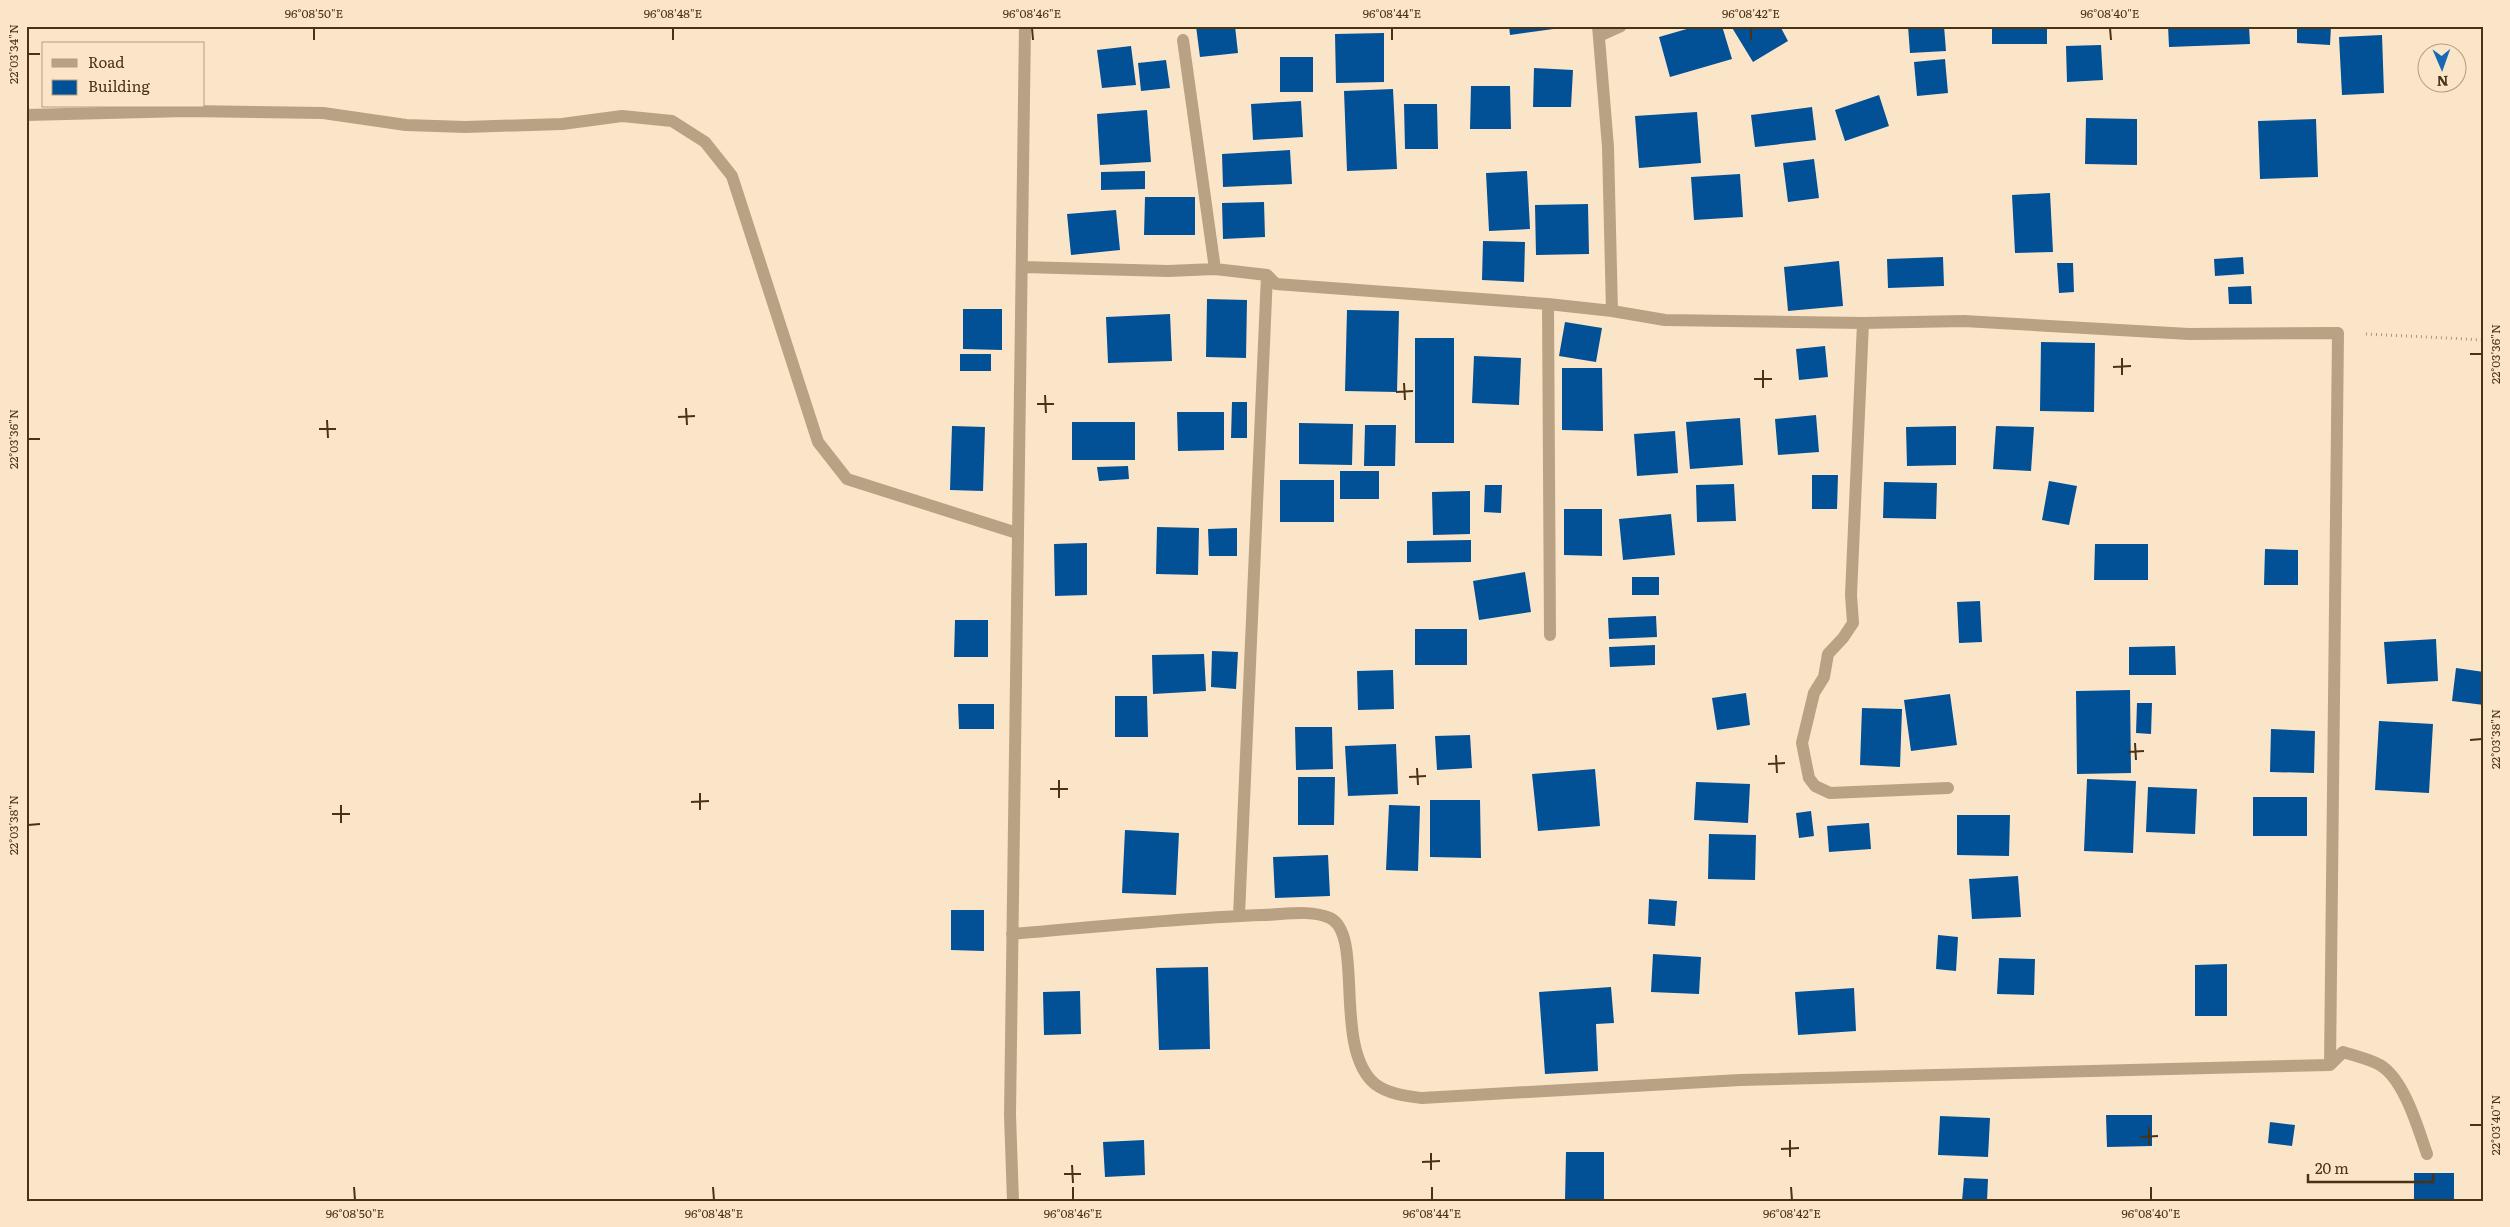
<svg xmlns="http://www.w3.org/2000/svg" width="2510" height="1227" font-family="Literata,serif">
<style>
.building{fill:#025095}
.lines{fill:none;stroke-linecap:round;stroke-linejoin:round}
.path{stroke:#ab9579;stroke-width:3;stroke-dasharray:1 4;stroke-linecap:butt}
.minor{stroke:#b9a284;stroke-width:12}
.ticks{fill:none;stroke:#493315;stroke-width:2}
.neatline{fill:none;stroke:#493315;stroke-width:2}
.ticks-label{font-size:12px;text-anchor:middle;fill:#493315}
</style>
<rect width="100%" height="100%" fill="#fbe5c9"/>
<path class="building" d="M1196 26H1235L1238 53 1200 57Z
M1509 26H1568V27L1510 35Z
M1697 26H1722L1732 59 1670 77 1659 37Z
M1731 26H1780L1788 41 1753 62Z
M1908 26H1944L1946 51 1910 53Z
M1992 26H2047V44H1992Z
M2168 26H2249L2250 44 2169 47Z
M2297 26H2331L2330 45 2297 43Z
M1384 33V82L1336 83 1335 34Z
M2382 35 2384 93 2342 95 2339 37Z
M2101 45 2103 80 2067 82 2066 46Z
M1131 46 1136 85 1102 88 1097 50Z
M1280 57H1313V92H1280Z
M1945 59 1948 93 1917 96 1914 62Z
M1166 60 1170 88 1141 91 1138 63Z
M1534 68 1573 70 1571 107H1533Z
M1471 86H1510L1511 129H1470Z
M1393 89 1397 169 1347 171 1344 91Z
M1879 95 1889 126 1845 141 1835 110Z
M1301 101 1303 137 1253 140 1251 104Z
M1404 104H1437L1438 149H1405Z
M1812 107 1816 140 1755 147 1751 115Z
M1147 110 1151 162 1100 165 1097 114Z
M1697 112 1701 163 1639 168 1635 116Z
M2086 118 2137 119V165L2085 164Z
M2316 119 2318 177 2260 179 2258 121Z
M1290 150 1292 184 1223 187 1222 154Z
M1814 159 1819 198 1788 202 1783 163Z
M1145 171V189L1101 190V172Z
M1527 171 1530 229 1489 231 1486 173Z
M1740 174 1743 217 1694 220 1691 177Z
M2050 193 2053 252 2015 253 2012 195Z
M1145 197H1195V235H1144Z
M1264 202 1265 237 1223 239 1222 203Z
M1588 204 1589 254 1536 255 1535 205Z
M1116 210 1120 250 1071 255 1067 214Z
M1483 241 1525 242 1524 282 1482 280Z
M1943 257 1944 286 1888 288 1887 259Z
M2243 257 2244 274 2215 276 2214 259Z
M1839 261 1843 306 1788 311 1784 267Z
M2057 263H2073L2074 292 2059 293Z
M2251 286 2252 304H2229L2228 287Z
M1207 299 1247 300 1246 358 1206 357Z
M963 309H1002V350L963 349Z
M1347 310 1399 311 1397 392 1345 391Z
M1170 314 1172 361 1108 363 1106 317Z
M1565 322 1602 328 1596 362 1559 356Z
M1415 338H1454V443H1415Z
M2041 342 2095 343 2094 412 2040 411Z
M1825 346 1828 377 1799 380 1796 349Z
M960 354H991V371H960Z
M1474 356 1521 358 1519 405 1472 403Z
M1562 368H1602L1603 431 1562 430Z
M1232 402H1247V438H1231Z
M1177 412H1224V450L1178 451Z
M1816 415 1819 452 1778 455 1775 419Z
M1740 418 1743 465 1690 469 1686 422Z
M1072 422H1135V460H1072Z
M1299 423 1353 424 1352 465 1299 464Z
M1365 425H1396L1395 466H1364Z
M952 426 985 427 983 491 950 490Z
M1956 426V465L1907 466 1906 427Z
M1996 426 2034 427 2031 471 1993 469Z
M1675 431 1678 473 1637 476 1634 434Z
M1128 466 1129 479 1099 481 1097 467Z
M1340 471H1379V499H1340Z
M1812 475H1838L1837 509H1812Z
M1280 480H1334V522H1280Z
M2049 481 2077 486 2069 525 2042 520Z
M1884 482 1937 483 1936 519 1883 518Z
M1734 484 1736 521 1697 522 1696 485Z
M1485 485H1502L1501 513 1484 512Z
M1470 491V534L1433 535 1432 492Z
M1564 509H1602V556L1564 555Z
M1671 514 1675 555 1623 560 1619 519Z
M1157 527 1199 528 1198 575 1156 574Z
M1237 528V556H1209L1208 529Z
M1471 540V562L1407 563V541Z
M1087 543V595L1055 596 1054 544Z
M2095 544H2148V580H2094Z
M2265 549 2298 550V585H2264Z
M1525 572 1531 612 1479 620 1473 581Z
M1632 577H1659V595H1632Z
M1980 601 1982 642 1959 643 1957 602Z
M1656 616 1657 637 1609 639 1608 618Z
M955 620H988V657H954Z
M1415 629H1467V665H1415Z
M2436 639 2438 681 2387 684 2384 642Z
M1655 645V665L1610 667 1609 647Z
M2175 646 2176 675H2129V647Z
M1212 651 1238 652 1236 689 1211 687Z
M1204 654 1206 691 1153 694 1152 655Z
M2456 668 2484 672V705L2452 701Z
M1393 670 1394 709 1358 710 1357 671Z
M2130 690 2131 773 2077 774 2076 691Z
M1746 693 1750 725 1717 730 1712 698Z
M1950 694 1957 745 1911 751 1904 700Z
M1115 696H1147L1148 737H1115Z
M2137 703H2152L2151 734 2136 733Z
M958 704H994V729H959Z
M1862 708 1902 709 1900 767 1860 765Z
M2379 721 2433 724 2429 793 2375 790Z
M1295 727H1332L1333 769 1296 770Z
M2271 729 2315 731 2314 773 2270 772Z
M1470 735 1472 768 1437 770 1435 736Z
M1396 744 1398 794 1348 796 1345 746Z
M1595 769 1600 826 1538 831 1532 774Z
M1298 777H1335L1334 825H1298Z
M2087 779 2136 781 2133 853 2084 851Z
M1696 782 1750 784 1748 823 1694 820Z
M2148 787 2197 789 2195 834 2146 832Z
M2253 797H2307V836H2253Z
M1430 800H1480L1481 858 1430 857Z
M1389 805 1420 806 1418 871 1386 870Z
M1811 811 1814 836 1799 838 1796 813Z
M1957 815H2010L2009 856 1957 855Z
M1869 823 1871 849 1829 852 1827 826Z
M1125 830 1179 833 1176 895 1122 893Z
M1709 834 1756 835 1755 880 1708 879Z
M1328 855 1330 896 1275 898 1273 857Z
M2018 876 2021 917 1972 919 1969 879Z
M1649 899 1677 901 1675 926 1648 924Z
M951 910H984V951L951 950Z
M1938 935 1958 937 1956 971 1936 969Z
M1653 954 1701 957 1699 994 1651 992Z
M1999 958 2035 959 2034 995 1997 994Z
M2227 964V1016H2195V965Z
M1208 967 1210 1049 1159 1050 1156 968Z
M1611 987 1614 1023 1596 1024 1598 1071 1545 1074 1539 992Z
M1854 988 1856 1031 1798 1035 1795 992Z
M1080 991 1081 1034 1044 1035 1043 992Z
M2106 1115H2152V1146L2107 1147Z
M1940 1116 1990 1118 1988 1157 1938 1155Z
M2270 1122 2295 1125 2292 1146 2268 1143Z
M1144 1140 1145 1175 1105 1177 1103 1142Z
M1566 1152H1604V1200H1565Z
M2414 1173H2454V1201H2414Z
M1964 1178 1988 1179 1987 1201H1962Z"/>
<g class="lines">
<path class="path" d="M2366 334 2484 340"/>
<path class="minor" d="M1598 26 1608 147 1612 311
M1599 36 1621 26
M1183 40 1215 269
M26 115 187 111 323 113 406 125 465 127 562 124 622 116 672 121 705 142 732 176 818 442 847 479 1017 533
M1023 267 1168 271 1215 269 1267 275 1276 284 1548 304 1612 311 1665 320 1863 323 1964 321 2189 334 2338 333 2330 1065
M1548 304 1550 635
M1863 323 1851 595 1853 623 1843 638 1828 654 1824 677 1814 693 1802 743 1809 778 1815 786 1830 793 1948 788
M1239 916 1267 275
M1012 934C1095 927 1179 918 1262 915 1282 915 1310 909 1330 918 1365 935 1332 1048 1375 1084 1388 1094 1406 1096 1422 1098L1740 1080 2330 1065 2343 1052C2355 1056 2369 1059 2380 1065 2404 1079 2418 1128 2427 1154
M1013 1201 1010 1115 1025 26"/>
</g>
<path class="ticks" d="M314 28V40M673 28V40M1032 28 1033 40M1392 28V40M1751 28V40M2110 28 2111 40M28 54H40M2470 354H2482M2122 358V375M2113 367 2131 366M1763 370V388M1754 379H1772M1404 383 1405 400M1396 392 1413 391M1045 395 1046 413M1037 404H1054M686 408 687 425M678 417 695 416M327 420 328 438M319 429H336M28 439H40M2470 740 2482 739M2135 743 2136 760M2127 752 2144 751M1776 755 1777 773M1768 764 1785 763M1417 768 1418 785M1409 777 1426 776M1059 780V798M1050 789H1068M700 793V810M691 802 709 801M341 805V823M332 814H350M28 825 40 824M2470 1125H2482M2149 1127V1145M2140 1137 2158 1136M1790 1140V1157M1781 1149 1799 1148M1431 1153V1170M1422 1162 1440 1161M1072 1165 1073 1183M1064 1174H1081M354 1187 355 1200M713 1187 714 1200M1073 1187V1200M1432 1187V1200M1791 1187 1792 1200M2151 1187V1200"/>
<rect width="2510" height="1227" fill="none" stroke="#fbe5c9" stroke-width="55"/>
<rect x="42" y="42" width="162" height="65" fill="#fbe5c9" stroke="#b49e81"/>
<rect x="52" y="59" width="25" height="8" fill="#b9a284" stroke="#b49e81"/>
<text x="88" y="68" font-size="15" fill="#493315">Road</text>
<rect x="52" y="80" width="25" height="15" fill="#025095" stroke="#b49e81"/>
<text x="88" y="92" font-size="15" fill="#493315">Building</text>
<g transform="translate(2442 68) rotate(178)"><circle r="24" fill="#fbe5c9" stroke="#b49e81"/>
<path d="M0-4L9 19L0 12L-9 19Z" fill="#1867b6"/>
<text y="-8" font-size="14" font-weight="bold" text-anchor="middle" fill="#493315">N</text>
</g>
<path d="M2308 1174v8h125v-8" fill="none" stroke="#493315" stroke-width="2.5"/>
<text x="2315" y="1174" font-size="15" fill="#493315" stroke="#fbe5c9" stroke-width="4" paint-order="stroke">20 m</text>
<rect x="28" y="28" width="2454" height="1172" class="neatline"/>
<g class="ticks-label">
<text x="314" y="18">96°08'50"E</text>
<text x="673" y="18">96°08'48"E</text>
<text x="1032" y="18">96°08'46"E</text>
<text x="1392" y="18">96°08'44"E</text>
<text x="1751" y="18">96°08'42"E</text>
<text x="2110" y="18">96°08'40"E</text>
<text transform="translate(14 54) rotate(-90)" y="4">22°03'34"N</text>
<text transform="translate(2496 354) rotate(-90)" y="4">22°03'36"N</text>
<text transform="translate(14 439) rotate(-90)" y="4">22°03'36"N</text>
<text transform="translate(2496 739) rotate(-90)" y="4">22°03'38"N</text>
<text transform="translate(14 825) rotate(-90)" y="4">22°03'38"N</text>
<text transform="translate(2496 1125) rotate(-90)" y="4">22°03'40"N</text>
<text x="355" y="1218">96°08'50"E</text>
<text x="714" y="1218">96°08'48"E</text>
<text x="1073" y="1218">96°08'46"E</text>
<text x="1432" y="1218">96°08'44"E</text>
<text x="1792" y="1218">96°08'42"E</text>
<text x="2151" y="1218">96°08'40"E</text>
</g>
</svg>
